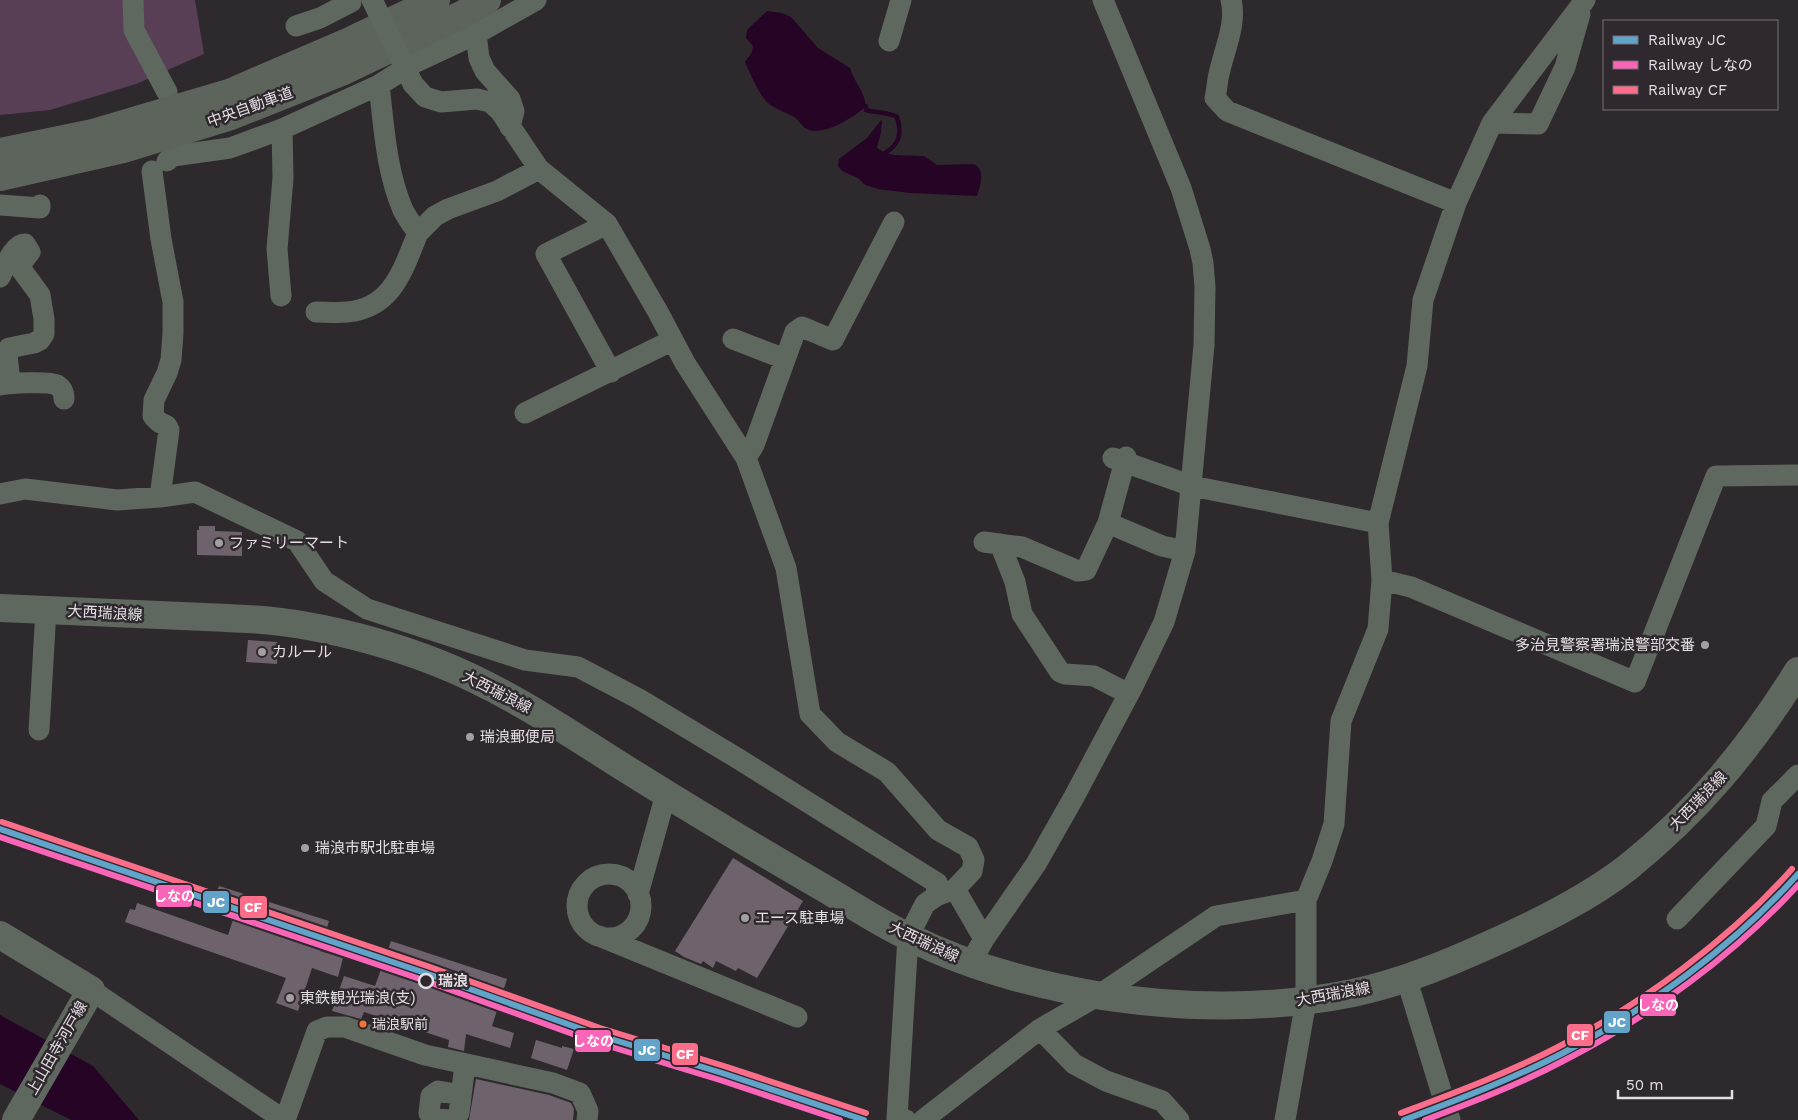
<svg xmlns="http://www.w3.org/2000/svg" width="1798" height="1120" font-family="'Work Sans','Noto Sans JP',sans-serif">
<style>
.green{fill:#583f56}
.water{fill:#250425}
.lines{fill:none;stroke-linecap:round;stroke-linejoin:round}
.stream{stroke:#250425;stroke-width:4.5}
.building{fill:#6e636d}
.minor{stroke:#5e685e;stroke-width:21}
.major{stroke:#5f685f;stroke-width:28}
.highway{stroke:#5d645c;stroke-width:28}
.minor-bridge{stroke:#5e685e;stroke-width:21}
.rail-1-casing{stroke:#2f282e;stroke-width:10}
.rail-2-casing{stroke:#2f282e;stroke-width:10}
.rail-3-casing{stroke:#2f282e;stroke-width:10}
.rail-1{stroke:#62a3ca;stroke-width:6}
.rail-2{stroke:#fa66b7;stroke-width:6}
.rail-3{stroke:#fb6d88;stroke-width:6}
.poi-dot{fill:#a39fa2;stroke:#2f282e;stroke-width:2}
.stop-dot{fill:#2f282e;stroke:#e2dee1;stroke-width:2.5}
.bus-dot{fill:#f57335;stroke:#2f282e;stroke-width:2}
.labels{text-anchor:middle;stroke-width:5;stroke-linejoin:round;paint-order:stroke}
.bus-label{font-size:14px;fill:#e2dee1;stroke:#2f282e;text-anchor:start}
.street-label{font-size:15px;fill:#e2dee1;stroke:#2f282e}
.poi-label{font-size:15px;fill:#e2dee1;stroke:#2f282e;text-anchor:start}
.stop-label{font-size:15px;font-weight:bold;fill:#e2dee1;stroke:#2f282e;text-anchor:start}
.line-badge{stroke:#2f282e;stroke-width:2}
.badge-label{font-size:14px;text-anchor:middle;font-weight:bold;fill:#fff}
</style>
<rect width="100%" height="100%" fill="#2e292d"/>
<path class="green" d="M0 0H195L204 54 136 84 50 110 0 115Z"/>
<path class="water" d="M767 11 782 13 791 17 818 48 850 68C854 82 864 90 866 106 855 117 820 139 805 128 801 125 799 120 794 117 786 112 774 109 767 102 757 91 751 75 745 62L752 52 753 46 746 38 747 30Z
M882 119 881 132 877 148 885 153 894 155 924 156 937 165 974 164C986 170 980 186 977 196L910 193 878 189 865 185 858 178 842 171 838 166 839 159 867 138Z
M0 1015 93 1066 139 1120H71L0 1084Z"/>
<g class="lines">
<path class="stream" d="M866 106V110C876 113 889 112 897 117 902 133 900 144 885 153"/>
</g>
<path class="building" d="M199 526H215V531L242 532V556L197 555V530H199Z
M248 640 278 642 277 664 246 662Z
M733 858 803 901 757 978 738 968 736 971 716 961 713 968 703 961 701 964 684 957 675 951Z
M219 886 329 921 320 951 343 958 338 977 312 968 298 1011 276 1003 286 978 125 922 130 909 135 910 137 903 228 935 237 907 214 899Z
M391 941 507 979 492 1026 514 1033 510 1048 466 1034 464 1051 448 1047 449 1040 364 1012 361 1019 332 1011 344 976 375 986Z
M536 1040 562 1048V1046L574 1049 567 1070 531 1058Z
M476 1079 549 1095 571 1103 574 1109 573 1120H469Z"/>
<g class="lines">
<path class="minor" d="M133 0 134 30 167 92
M1231 0C1237 24 1224 50 1219 74 1217 82 1217 90 1215 98L1227 111 1456 203
M296 26 320 18 351 2V0
M476 34 536 0
M889 41 901 0
M379 85C384 126 386 171 403 210 407 218 413 226 418 233L435 216 448 209 497 191 539 169
M1492 123 1538 124 1565 67 1580 14
M167 161 173 156 230 148 282 129 379 85 414 63 476 34 479 58 485 71 510 99 514 111 510 127
M152 171 161 239 173 302V333L171 360 167 373 154 400 153 416 159 422 167 426 169 430 160 497
M0 205 40 208V205
M607 224 546 254 611 372
M0 277C5 267 13 244 25 244L30 252 21 264V269L40 295 44 319V334L40 340 34 343 9 348 7 354 10 383
M281 296 277 249 283 178 282 129
M316 312C326 312 337 313 347 312 393 308 403 269 418 233
M733 339 785 359
M0 385C9 383 49 381 57 385 62 388 64 393 64 399
M525 413 673 340
M746 458 754 445 795 332 802 327 833 340 894 222
M1113 458 1192 486 1378 523
M0 494 25 489 117 500 160 497 195 492 297 541 324 581 367 609 525 660 578 667 639 699 737 758 937 883 936 896 955 889 972 871 974 860 968 847 938 830 887 772 837 742 810 714 786 568 746 458 685 363 658 312 607 224 539 169 500 111 490 102 477 99 441 102 425 97 413 84
M1108 523 1162 546 1185 551
M984 542 1022 547 1078 571 1086 570 1108 523 1126 457
M1000 544 1015 582 1022 614 1060 672 1065 674 1094 676 1129 694
M1382 580 1411 587 1635 682 1716 476 1798 475
M39 730 46 610
M577 906a32 32 0 1 1 64 0a32 32 0 1 1-64 0Z
M955 889 984 939
M638 894 666 794
M1677 919 1766 826 1772 801 1798 775
M599 936 797 1017
M970 964 984 939 1036 864 1074 797 1133 686 1164 622 1185 551 1204 345 1205 287 1203 263 1200 249 1181 188 1103 0
M1406 977 1450 1120
M91 990 284 1120
M1040 1029 1074 1064 1106 1081 1162 1101 1179 1120
M461 1095 438 1091 431 1096 429 1113 434 1119 454 1120 459 1113 465 1064
M285 1120 317 1031 327 1027H345L425 1055 553 1083 580 1093 588 1111 587 1120
M906 1120 897 1118 908 937 925 904 936 896
M923 1120 1040 1029 1099 995 1216 916 1306 900
M1285 1120 1306 1001V900L1322 861 1334 824 1341 721 1378 629 1382 580 1378 523 1417 366 1423 300 1456 203 1492 123 1585 0"/>
<path class="major" d="M0 608C61 611 121 613 182 616 222 618 263 618 302 625 348 633 395 646 438 663 504 689 563 729 623 767 688 808 755 848 822 887 851 904 879 923 909 937 971 968 1035 985 1102 996 1187 1009 1268 1010 1353 993 1405 982 1456 960 1504 938 1548 918 1589 897 1627 868 1698 811 1750 748 1798 671
M0 935 91 990 16 1120"/>
<path class="highway" d="M0 152 93 133 229 93 352 40 436 0
M0 177 123 149 231 116 344 71 465 13 487 0"/>
<path class="minor-bridge" d="M372 0 413 84"/>
<defs>
<path id="rail-1" d="M0 829 428 974 598 1035 722 1073 864 1120
M1404 1120C1457 1100 1510 1080 1561 1054 1645 1011 1735 945 1798 874"/>
<path id="rail-2" d="M0 837 426 981 595 1042 720 1080 840 1120
M1425 1120C1473 1102 1520 1084 1565 1060 1648 1018 1735 954 1798 885"/>
<path id="rail-3" d="M2 822 430 967 600 1028 724 1066 866 1113
M1401 1113C1454 1093 1508 1073 1558 1047 1642 1004 1730 939 1792 869"/>
</defs>
<use href="#rail-1" class="rail-1-casing"/>
<use href="#rail-2" class="rail-2-casing"/>
<use href="#rail-3" class="rail-3-casing"/>
<use href="#rail-1" class="rail-1"/>
<use href="#rail-2" class="rail-2"/>
<use href="#rail-3" class="rail-3"/>
</g>
<g class="poi-dot">
<circle cx="219" cy="543" r="5"/>
<circle cx="1705" cy="645" r="5"/>
<circle cx="262" cy="652" r="5"/>
<circle cx="470" cy="737" r="5"/>
<circle cx="305" cy="848" r="5"/>
<circle cx="745" cy="918" r="5"/>
<circle cx="290" cy="998" r="5"/>
</g>
<circle class="stop-dot" cx="426" cy="981" r="7"/>
<circle class="bus-dot" cx="363" cy="1024" r="4.5"/>
<g class="labels">
<g class="bus-label">
<text x="372" y="1029">瑞浪駅前</text>
</g>
<g class="street-label">
<text transform="translate(250 107) rotate(-20)" y="5">中央自動車道</text>
<text transform="translate(105 613) rotate(3)" y="5">大西瑞浪線</text>
<text transform="translate(497 692) rotate(27)" y="5">大西瑞浪線</text>
<text transform="translate(1698 801) rotate(-46)" y="5">大西瑞浪線</text>
<text transform="translate(924 942) rotate(25)" y="5">大西瑞浪線</text>
<text transform="translate(1333 994) rotate(-10)" y="5">大西瑞浪線</text>
<text transform="translate(57 1048) rotate(-60)" y="5">上山田寺河戸線</text>
</g>
<g class="poi-label">
<text x="229" y="548">ファミリーマート</text>
<text x="1695" y="650" text-anchor="end">多治見警察署瑞浪警部交番</text>
<text x="272" y="657">カルール</text>
<text x="480" y="742">瑞浪郵便局</text>
<text x="315" y="853">瑞浪市駅北駐車場</text>
<text x="755" y="923">エース駐車場</text>
<text x="300" y="1003">東鉄観光瑞浪(支)</text>
</g>
<g class="stop-label">
<text x="438" y="986">瑞浪</text>
</g>
</g>
<g class="line-badge">
<rect x="155" y="884" width="38" height="24" rx="5" fill="#fa66b7"/>
<rect x="202" y="890" width="28" height="24" rx="5" fill="#62a3ca"/>
<rect x="239" y="895" width="29" height="24" rx="5" fill="#fb6d88"/>
<rect x="1639" y="993" width="38" height="24" rx="5" fill="#fa66b7"/>
<rect x="1603" y="1010" width="28" height="24" rx="5" fill="#62a3ca"/>
<rect x="1566" y="1023" width="28" height="24" rx="5" fill="#fb6d88"/>
<rect x="574" y="1029" width="38" height="24" rx="5" fill="#fa66b7"/>
<rect x="633" y="1038" width="28" height="24" rx="5" fill="#62a3ca"/>
<rect x="671" y="1042" width="28" height="24" rx="5" fill="#fb6d88"/>
</g>
<g class="badge-label">
<text x="174" y="901">しなの</text>
<text x="216" y="907">JC</text>
<text x="253" y="912">CF</text>
<text x="1658" y="1010">しなの</text>
<text x="1617" y="1027">JC</text>
<text x="1580" y="1040">CF</text>
<text x="593" y="1046">しなの</text>
<text x="647" y="1055">JC</text>
<text x="685" y="1059">CF</text>
</g>
<rect x="1603" y="20" width="175" height="90" fill="#2f282e" stroke="#777176"/>
<rect x="1613" y="36" width="25" height="8" fill="#62a3ca" stroke="#777176"/>
<text x="1648" y="45" font-size="15" fill="#e2dee1">Railway JC</text>
<rect x="1613" y="61" width="25" height="8" fill="#fa66b7" stroke="#777176"/>
<text x="1648" y="70" font-size="15" fill="#e2dee1">Railway しなの</text>
<rect x="1613" y="86" width="25" height="8" fill="#fb6d88" stroke="#777176"/>
<text x="1648" y="95" font-size="15" fill="#e2dee1">Railway CF</text>
<path d="M1618 1090v8h114v-8" fill="none" stroke="#e2dee1" stroke-width="2.5"/>
<text x="1626" y="1090" font-size="15" fill="#e2dee1" stroke="#2f282e" stroke-width="4" paint-order="stroke">50 m</text>
</svg>
